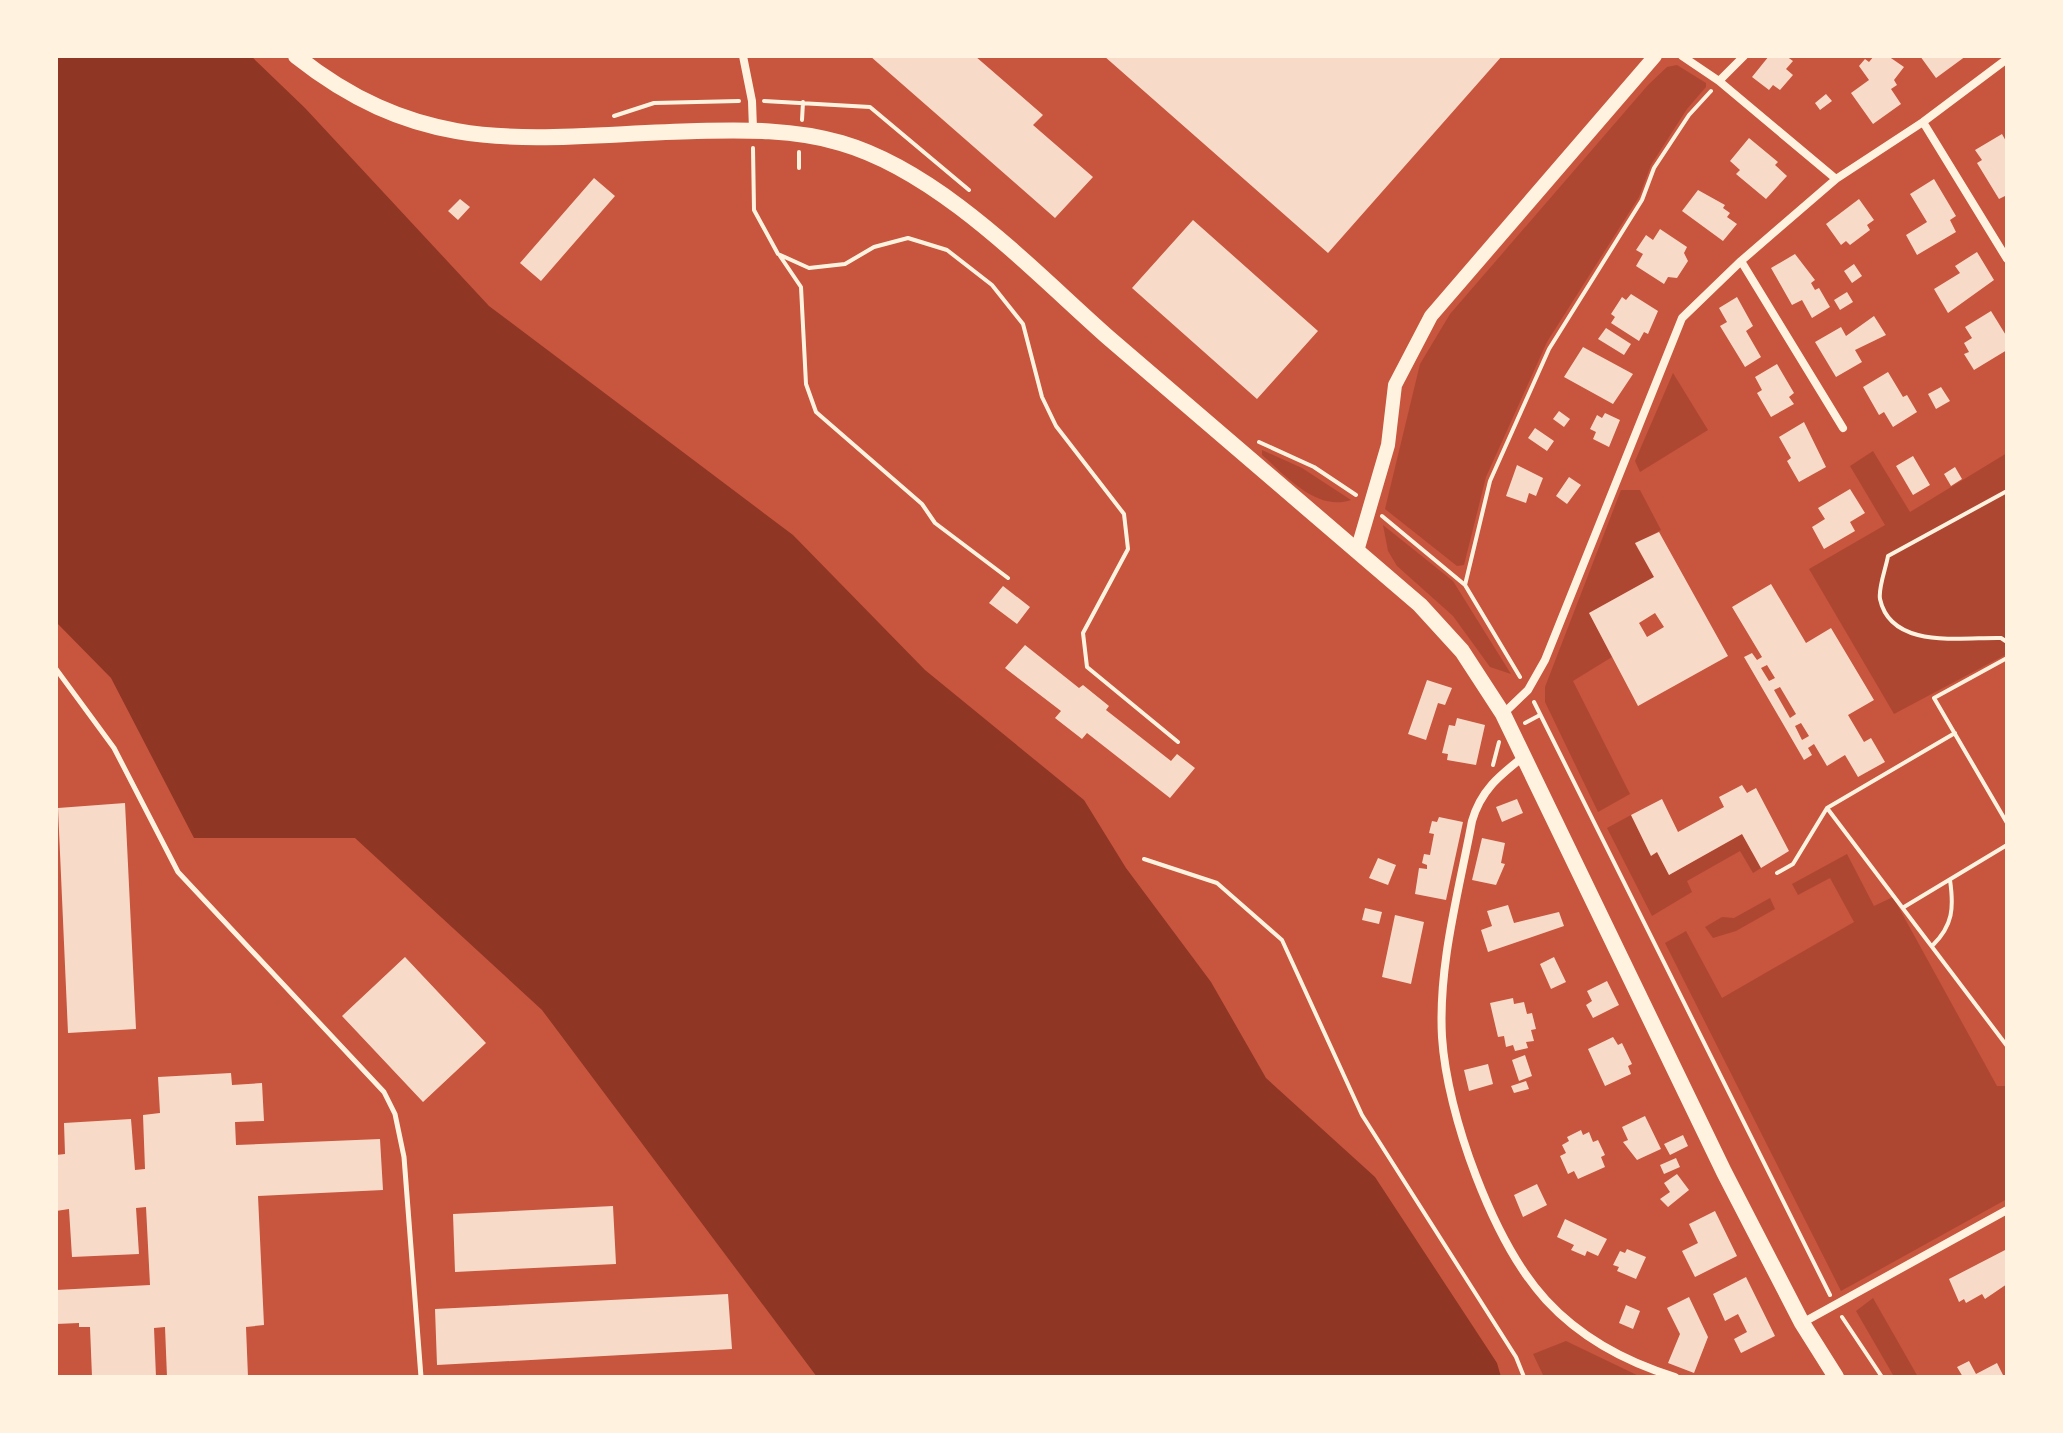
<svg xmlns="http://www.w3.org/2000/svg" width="2063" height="1433" font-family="Signika,sans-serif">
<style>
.green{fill:#ae4732}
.water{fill:#8f3625}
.building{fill:#f7dbc8;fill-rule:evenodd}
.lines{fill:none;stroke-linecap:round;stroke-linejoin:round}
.path{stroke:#fff3e0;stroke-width:4}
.service{stroke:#fff3e0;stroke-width:5}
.minor{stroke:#fff3e0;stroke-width:8}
.tertiary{stroke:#fff3e0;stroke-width:14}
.secondary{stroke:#fff3e0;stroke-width:16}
</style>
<rect width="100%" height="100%" fill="#c8553d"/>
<path class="green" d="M1677 65 1706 83V87L1687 109 1651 165 1639 197 1547 342 1486 477 1464 565 1457 566 1385 509 1420 364 1450 314 1648 85 1667 67Z
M1673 373 1708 430 1640 472 1635 461Z
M1262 450 1302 468 1351 500C1317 512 1285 475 1262 455Z
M1873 451 1910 512 2007 453V654L1894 714 1809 569 1885 525 1850 466Z
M1621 490H1640L1661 530 1635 544 1654 577 1589 613 1612 657 1573 681 1630 794 1598 812 1545 702V687Z
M1383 525 1453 581 1511 674 1490 667 1453 616 1397 566 1388 551Z
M1631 815 1651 855 1657 852 1669 875 1742 834 1761 868 1753 873 1740 851 1687 881 1692 892 1652 916 1607 828Z
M1847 854 1874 906 1893 897 1997 1086H2007V1199L1841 1291 1665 943 1686 931 1722 998 1854 922 1830 878 1798 895 1792 884Z
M1770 898 1775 909 1736 931 1713 938 1705 927 1722 917 1734 918Z
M1873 1298 1918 1377 1893 1375 1856 1311Z
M1566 1341 1641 1377H1544L1533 1354Z"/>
<path class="water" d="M56 56H251L305 108 489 306 793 535 925 670 1084 800 1126 868 1211 982 1266 1078 1375 1177 1497 1363 1501 1377H817L542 1010 355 838H194L111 678 56 622Z"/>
<path class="building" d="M870 56H975L1043 115 1033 125 1093 177 1055 218Z
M1104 56H1502L1328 253Z
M1769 56H1786L1793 61 1786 69 1793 75 1780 90 1773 85 1769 90 1752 77Z
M1874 56H1888L1904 67 1894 80 1897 85 1891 89 1901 104 1873 124 1851 93 1869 80 1859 66 1865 59 1869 62Z
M1920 56H1966L1936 78Z
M1826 94 1832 101 1820 110 1815 103Z
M2002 134 2007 143V195L1999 199 1977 163 1982 160 1975 150Z
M1749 138 1778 162 1775 165 1787 176 1766 199 1736 174 1740 170 1730 161Z
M594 178 615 196 541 281 520 263Z
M1934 179 1956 216 1950 220 1956 232 1917 255 1906 235 1927 222 1910 194Z
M1698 190 1725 205 1723 208 1730 213 1727 217 1737 224 1723 241 1682 211Z
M460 199 470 207 458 220 448 211Z
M1859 199 1874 220 1867 225 1870 230 1850 245 1846 241 1841 245 1826 224Z
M1193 220 1318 331 1257 399 1132 288Z
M1660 229 1687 247 1684 253 1688 261 1677 278 1668 277 1664 284 1636 266 1643 254 1636 250 1646 235 1653 240Z
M1977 252 1994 280 1948 313 1934 289 1960 273 1955 266Z
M1795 254 1815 280 1811 283 1815 290 1819 288 1830 307 1812 318 1802 300 1792 305 1771 268Z
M1854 264 1862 276 1852 283 1844 271Z
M1847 292 1853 302 1840 310 1834 300Z
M1631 294 1658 311 1648 334 1644 332 1639 341 1611 323 1615 317 1611 314 1622 297 1626 300Z
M1737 297 1753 326 1746 331 1761 357 1745 367 1720 326 1727 322 1719 308Z
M1991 311 2007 337V350L1974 370 1964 354 1969 352 1964 343 1972 338 1965 327Z
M1874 316 1886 335 1855 350 1862 362 1836 377 1815 342 1841 327 1846 336Z
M1606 328 1631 344 1624 355 1598 339Z
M1583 347 1633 374 1613 404 1564 377Z
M1777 364 1794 393 1789 397 1794 404 1771 417 1757 393 1762 390 1755 377Z
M1888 372 1903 397 1907 395 1917 412 1893 427 1884 412 1879 415 1863 387Z
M1941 387 1950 401 1936 409 1928 394Z
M1559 411 1570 419 1564 427 1553 419Z
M1605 413 1620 420 1609 447 1593 439 1596 432 1590 429 1597 415 1602 418Z
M1804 422 1826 467 1799 482 1787 461 1791 458 1779 437Z
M1535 428 1554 441 1547 451 1528 438Z
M1913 456 1930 485 1913 495 1896 466Z
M1517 465 1543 478 1536 496 1529 493 1526 503 1506 496Z
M1955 467 1962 479 1951 486 1944 474Z
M1569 477 1581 485 1567 504 1556 496Z
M1850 489 1865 513 1850 522 1855 531 1824 549 1812 527 1825 519 1818 508Z
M1659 532 1728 656 1638 706 1589 613 1654 577 1635 543ZM1655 613 1664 627 1647 637 1639 623Z
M1771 584 1806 643 1831 628 1874 700 1848 715 1864 742 1871 738 1885 762 1858 777 1845 755 1827 766 1814 744 1808 748 1812 755 1804 760 1744 657 1752 653 1757 660 1762 657 1732 607ZM1767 665 1775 678 1769 681 1761 668ZM1780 687 1796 714 1790 718 1774 690ZM1801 723 1809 736 1802 740 1795 726Z
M1003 586 1030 607 1017 624 989 603Z
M1025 645 1079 688 1083 685 1109 706 1106 710 1171 761 1177 754 1195 768 1170 798 1087 733 1082 739 1055 718 1061 711 1005 668Z
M1427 680 1452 688 1445 705 1438 703 1426 740 1408 734Z
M1457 718 1485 725 1476 765 1447 760 1448 754 1442 753 1449 725 1455 726Z
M1742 785 1747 793 1756 788 1789 851 1761 868 1742 834 1669 875 1657 852 1651 856 1631 815 1662 799 1678 832 1724 807 1719 797Z
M1517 799 1523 813 1502 822 1496 807Z
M125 803 136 1029 68 1033 58 808Z
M1439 817 1463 822 1446 900 1415 894 1419 868 1427 869V865L1422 863 1424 854 1430 855 1434 834 1429 833 1432 821 1437 822Z
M1482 838 1505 843 1501 863 1505 864 1496 885 1472 880Z
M1378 858 1396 865 1388 885 1369 878Z
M1508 905 1514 923 1559 912 1564 926 1488 952 1481 930 1492 926 1487 911Z
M1365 908 1382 912 1379 924 1362 920Z
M1395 915 1424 922 1411 984 1382 977Z
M405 957 486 1043 423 1102 342 1016Z
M1554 957 1566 982 1551 989 1540 964Z
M1607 981 1619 1005 1593 1018 1586 1005 1592 1001 1587 991Z
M1513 998 1514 1004 1524 1002 1527 1014 1532 1013 1536 1029 1531 1030 1534 1041 1526 1042 1528 1048 1515 1051 1513 1045 1506 1047 1504 1036 1498 1037 1490 1003Z
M1613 1037 1618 1045 1622 1043 1632 1064 1628 1066 1631 1074 1605 1086 1588 1049Z
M1525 1055 1532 1076 1519 1081 1512 1060Z
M1488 1064 1493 1084 1469 1091 1464 1070Z
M231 1073 232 1085 262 1083 264 1121 235 1122 236 1145 380 1139 383 1190 258 1196 264 1325 246 1327 248 1377H167L165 1327 154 1328 156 1377H92L90 1327H79V1323L56 1324V1290L150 1285 146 1207 136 1208 139 1254 72 1257 69 1209 56 1211V1155L65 1154 64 1123 131 1119 135 1170 145 1169 143 1115 160 1113 158 1077Z
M1526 1081 1529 1089 1514 1093 1511 1086Z
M1645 1116 1661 1149 1637 1160 1623 1142 1628 1140 1622 1127Z
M1581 1130 1583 1135 1589 1132 1593 1142 1598 1140 1605 1155 1601 1157 1605 1167 1578 1179 1574 1171 1568 1174 1560 1156 1566 1153 1562 1145 1569 1141 1567 1137Z
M1683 1135 1688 1146 1670 1155 1664 1144Z
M1676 1158 1680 1167 1664 1174 1660 1165Z
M1677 1174 1689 1190 1668 1207 1660 1199 1670 1192 1664 1183Z
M1537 1184 1547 1205 1523 1217 1514 1195Z
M613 1206 616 1264 455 1272 453 1214Z
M1715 1211 1737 1256 1695 1277 1682 1251 1698 1243 1689 1224Z
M1565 1219 1607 1239 1598 1256 1587 1251 1585 1256 1571 1250 1574 1245 1557 1237Z
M1627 1249 1646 1257 1636 1279 1617 1271 1619 1267 1613 1265 1620 1251 1625 1253Z
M2007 1249V1284L1985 1299 1982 1294 1966 1303 1964 1299 1959 1302 1949 1279Z
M1746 1277 1775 1336 1741 1353 1734 1339 1747 1332 1738 1314 1725 1321 1713 1294Z
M728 1294 732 1349 437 1365 435 1309Z
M1689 1297 1708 1337 1694 1373 1668 1363 1680 1334 1667 1308Z
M1626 1305 1640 1311 1633 1329 1619 1323Z
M1969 1361 1976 1374 1997 1363 2004 1377H1963L1957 1367Z"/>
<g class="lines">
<path class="path" d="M764 101 870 107 969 190
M614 116 654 103 739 101
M802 120 803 102
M753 148 754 210 778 254 809 268 845 264 874 247 908 238 947 250 992 285 1023 324 1042 397 1056 426 1124 514 1128 549 1083 633 1087 667 1178 742
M799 168V152
M780 256 801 287 806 384 816 412 922 504 935 523 1008 578
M1259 442 1314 467 1356 495
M2007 491 1888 556C1886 568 1878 588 1880 599 1891 650 1962 637 2001 638L2007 642
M1382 516 1465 585 1520 677
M1465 585 1490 481 1549 349 1642 200 1654 168 1689 115 1711 91
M2007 658 1934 698 2007 823
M1534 702 1830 1295
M1525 723 1540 715
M1493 765 1499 742
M1827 808 2007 1046
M1144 859 1217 883 1282 940 1362 1115 1516 1357 1524 1377
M1777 873 1793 864 1827 808 1955 733
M1904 907 2007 845
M1933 945C1953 925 1954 908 1950 880
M1842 1317 1882 1377"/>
<path class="service" d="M56 669 114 748 178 872 384 1092 395 1114 404 1157 421 1377"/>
<path class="minor" d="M743 56 752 101 753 129
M1682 56 1719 81
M1744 56 1719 81 1836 179
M1923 122 2007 259
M1741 261 1843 428
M1503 714 1528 690 1545 660 1682 318 1741 261 1836 179 1923 122 2007 59
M1523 757C1499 776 1481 790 1472 821 1459 891 1438 965 1442 1037 1447 1115 1493 1242 1546 1300 1581 1338 1626 1362 1675 1377
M1802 1323 2007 1210"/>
<path class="tertiary" d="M1357 551 1388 445 1395 385 1431 316 1655 56"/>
<path class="secondary" d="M296 56C431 163 539 135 697 131 745 130 794 129 841 143 941 172 1033 271 1110 339 1213 428 1316 517 1420 605L1462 651 1503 714 1724 1172 1802 1323 1836 1377"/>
</g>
<rect width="2063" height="1433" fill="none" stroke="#fff3e0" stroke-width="116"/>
</svg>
